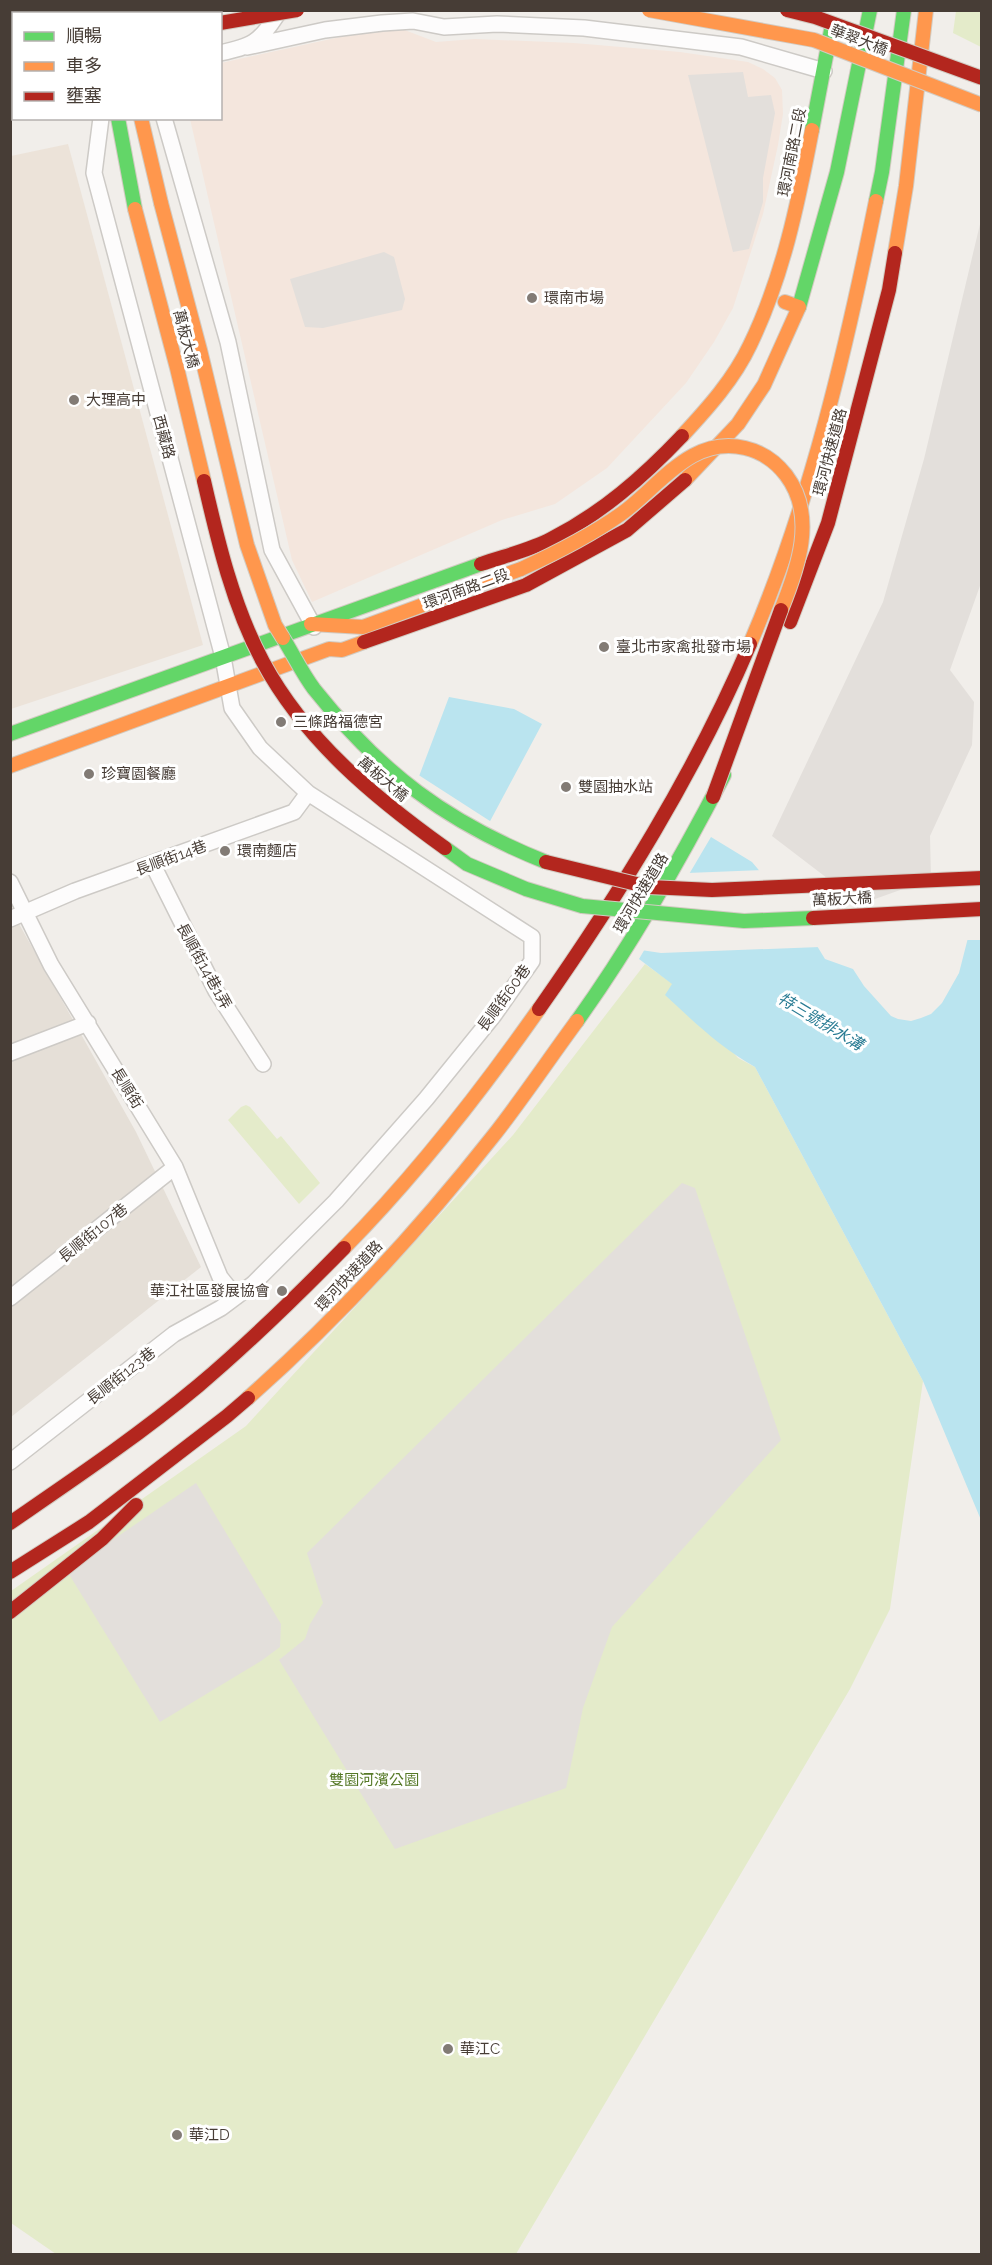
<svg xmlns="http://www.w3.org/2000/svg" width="992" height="2265" font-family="Raleway,'Noto Sans TC',sans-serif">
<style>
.residential{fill:#e5dfd7}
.commercial{fill:#f4e6dd}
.education{fill:#ece3d9}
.green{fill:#e4ebca}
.parking{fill:#e3dfdb}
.water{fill:#bae4ef}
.pier{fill:#f1eeea}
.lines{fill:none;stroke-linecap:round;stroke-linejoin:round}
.street-casing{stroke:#cdcac6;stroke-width:18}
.fast-casing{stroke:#d2cbc2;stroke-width:16}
.slow-casing{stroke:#d2cbc2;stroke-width:16}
.jam-casing{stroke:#d2cbc2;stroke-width:16}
.street{stroke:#fdfcfc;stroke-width:15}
.fast{stroke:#63d668;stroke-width:14}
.slow{stroke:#ff974d;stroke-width:14}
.jam{stroke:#b3261e;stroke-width:14}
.fast-bridge-casing{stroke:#d2cbc2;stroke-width:16;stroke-linecap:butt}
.slow-bridge-casing{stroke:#d2cbc2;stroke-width:16;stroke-linecap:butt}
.jam-bridge-casing{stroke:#d2cbc2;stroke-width:16;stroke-linecap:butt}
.fast-bridge{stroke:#63d668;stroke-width:14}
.slow-bridge{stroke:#ff974d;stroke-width:14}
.jam-bridge{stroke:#b3261e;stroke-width:14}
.poi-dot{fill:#827b75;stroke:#fff;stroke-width:2}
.labels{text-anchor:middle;stroke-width:6;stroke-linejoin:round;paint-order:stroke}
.street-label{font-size:15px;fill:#473d36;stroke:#fff}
.poi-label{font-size:15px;fill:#473d36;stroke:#fff;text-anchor:start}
.park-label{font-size:15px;fill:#577a29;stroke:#fff}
.water-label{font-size:16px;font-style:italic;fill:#287b93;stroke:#fff}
</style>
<rect width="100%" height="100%" fill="#f1eeea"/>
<path class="residential" d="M10 908 136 1132 201 1267 11 1417Z"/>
<path class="commercial" d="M402 29 436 42 475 39 574 43 680 52 748 62 763 69 775 78 782 90 783 114 778 145 763 214 733 308 714 342 686 383 607 468 555 504 502 520 312 602 292 560 190 119 220 118 221 63 363 32Z"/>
<path class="education" d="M68 144 203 645 11 709V156Z"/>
<path class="green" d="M956 11H981V47L953 33Z
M645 964 673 984 738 1058 755 1067 923 1381 890 1609 850 1689 516 2254H56L11 2223V1591L246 1426 513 1135Z
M246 1105 250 1107 277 1139 281 1136 320 1183 299 1204 228 1120 241 1107Z"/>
<path class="parking" d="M743 72 748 97 771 95 775 113 763 178V202L749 249 733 252 688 75Z
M981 220V583L950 670 974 702 972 745 930 836 931 879 861 904 772 836 883 602 924 459Z
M384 252 394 257 405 299 402 310 323 328 305 327 290 279Z
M682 1183 695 1188 781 1440 612 1627 583 1708 566 1788 395 1849 279 1660 305 1639 310 1624 323 1603 307 1553Z
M196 1483 281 1624 280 1647 261 1661 160 1722 67 1571Z"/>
<path class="water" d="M449 697 514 709 542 724 488 825 418 779Z
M711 837 752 862 803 923 825 959 853 969 864 986 891 1016 898 1019 911 1021 921 1018 931 1014 942 1003 959 973 981 887V1520L923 1381 755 1067C721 1048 694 1022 665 995L672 984 639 959Z"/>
<path class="pier" d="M417 774 493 823 491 827 489 828 415 779Z
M763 870 805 921 820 947 661 953 641 950 687 873Z
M982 884 981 940H964L979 886Z"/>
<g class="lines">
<defs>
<path id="street" d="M247 47 325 30 382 23 413 21 444 27 497 24 584 28 741 47 824 71
M220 53C252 46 259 43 277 15
M164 118 228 342 272 550 314 627
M153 865 216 991 263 1064
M10 882 51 965 175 1167 220 1277 236 1297
M10 919 75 891 294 812 308 793
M10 1053 88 1023
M10 1298 175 1167
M10 1462 174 1334 221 1308 253 1284 336 1201 426 1099 494 1015 532 961V937L308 793 260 748 232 708 223 657 94 173 101 118"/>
<path id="fast" d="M10 35H14
M118 118 135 209
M812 130 831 30
M876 201 882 172 904 10
M799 307 837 172 870 10
M10 734 481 564
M577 1021C633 943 680 860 724 775"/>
<path id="slow" d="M98 10V14
M10 12 18 10
M10 75 14 74
M141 118 161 203
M895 253 906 186 926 10
M682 436C708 408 734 379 750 345 783 277 798 203 812 130
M685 480 738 424 764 385 799 307 785 302
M311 624 363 627 521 569
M750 644C810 504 846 350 876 201
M10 766 329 649 342 650 364 642
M344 1248C416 1175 480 1093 539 1009
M248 1398C337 1319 420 1229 494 1135 523 1098 549 1059 577 1021"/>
<path id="jam" d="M10 110H14
M481 564C504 556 530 550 551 539 602 513 643 477 682 436
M790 622 828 523 889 290 895 253
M364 642 526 585 627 530 685 480
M539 1009C619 895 695 773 750 644
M10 1523C74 1479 138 1436 198 1386 249 1343 297 1296 344 1248
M10 1572 89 1522 227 1416 248 1398
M10 1612 102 1539 136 1505"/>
</defs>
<use href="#street" class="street-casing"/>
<use href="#fast" class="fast-casing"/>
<use href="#slow" class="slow-casing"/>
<use href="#jam" class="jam-casing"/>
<use href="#street" class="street"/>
<use href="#fast" class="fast"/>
<use href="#slow" class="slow"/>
<use href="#jam" class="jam"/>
<defs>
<path id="fast-bridge" d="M283 638C293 654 302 673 314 689 381 773 446 822 546 862
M445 848 467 864 526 889 582 906 744 921 813 918"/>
<path id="slow-bridge" d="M649 10 814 40 982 105
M161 203 200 350 247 545 275 625 283 638
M135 209 177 368 204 481
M521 569C556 553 590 536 621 514 659 487 691 435 745 448 762 452 776 462 786 475 817 516 798 568 781 610"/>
<path id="jam-bridge" d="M787 10 815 17 982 78
M112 14 126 10
M220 23 297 10
M204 481C218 542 233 606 263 662 305 740 374 797 445 848
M713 797 781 610
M546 862 649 887 712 890 982 878
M813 918 982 909"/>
</defs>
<use href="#fast-bridge" class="fast-bridge-casing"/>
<use href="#slow-bridge" class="slow-bridge-casing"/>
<use href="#jam-bridge" class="jam-bridge-casing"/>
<use href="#fast-bridge" class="fast-bridge"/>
<use href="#slow-bridge" class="slow-bridge"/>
<use href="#jam-bridge" class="jam-bridge"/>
</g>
<g class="poi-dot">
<circle cx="532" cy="298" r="6"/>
<circle cx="74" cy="400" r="6"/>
<circle cx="604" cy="647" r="6"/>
<circle cx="281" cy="722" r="6"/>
<circle cx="89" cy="774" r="6"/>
<circle cx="566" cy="787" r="6"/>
<circle cx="225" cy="851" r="6"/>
<circle cx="282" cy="1291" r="6"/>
<circle cx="448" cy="2049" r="6"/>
<circle cx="177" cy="2135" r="6"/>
</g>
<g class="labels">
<g class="street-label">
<text transform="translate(859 40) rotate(21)" y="5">華翠大橋</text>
<text transform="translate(792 152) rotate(-79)" y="5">環河南路二段</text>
<text transform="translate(186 339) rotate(75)" y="5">萬板大橋</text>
<text transform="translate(164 437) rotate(75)" y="5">西藏路</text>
<text transform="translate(830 452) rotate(-75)" y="5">環河快速道路</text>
<text transform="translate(466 589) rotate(-20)" y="5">環河南路二段</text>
<text transform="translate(383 779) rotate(40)" y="5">萬板大橋</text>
<text transform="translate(171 858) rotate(-20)" y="5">長順街14巷</text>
<text transform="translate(641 893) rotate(-59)" y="5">環河快速道路</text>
<text transform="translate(842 899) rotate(-3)" y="5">萬板大橋</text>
<text transform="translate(204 966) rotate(61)" y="5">長順街14巷1弄</text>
<text transform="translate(504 998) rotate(-54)" y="5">長順街60巷</text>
<text transform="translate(127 1088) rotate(58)" y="5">長順街</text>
<text transform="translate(93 1233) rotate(-39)" y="5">長順街107巷</text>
<text transform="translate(349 1276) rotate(-47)" y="5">環河快速道路</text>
<text transform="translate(121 1376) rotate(-38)" y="5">長順街123巷</text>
</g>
<g class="poi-label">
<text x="544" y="303">環南市場</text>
<text x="86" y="405">大理高中</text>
<text x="616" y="652">臺北市家禽批發市場</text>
<text x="293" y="727">三條路福德宮</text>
<text x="101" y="779">珍寶園餐廳</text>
<text x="578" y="792">雙園抽水站</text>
<text x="237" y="856">環南麵店</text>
<text x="270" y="1296" text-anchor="end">華江社區發展協會</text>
<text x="460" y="2054">華江C</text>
<text x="189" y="2140">華江D</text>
</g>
<g class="park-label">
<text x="374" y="1785">雙園河濱公園</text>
</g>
<g class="water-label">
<text transform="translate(821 1021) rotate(31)" y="6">特三號排水溝</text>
</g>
</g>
<rect width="992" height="2265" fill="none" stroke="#473d36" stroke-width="24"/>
<rect x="12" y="12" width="210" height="108" fill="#ffffff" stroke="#b5b1af" stroke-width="1.5"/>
<rect x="24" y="32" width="30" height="9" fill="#63d668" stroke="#b5b1af" stroke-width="1.5"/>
<text x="66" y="42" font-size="18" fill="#473d36">順暢</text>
<rect x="24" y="62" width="30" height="9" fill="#ff974d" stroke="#b5b1af" stroke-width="1.5"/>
<text x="66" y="72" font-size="18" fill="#473d36">車多</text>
<rect x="24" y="92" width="30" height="9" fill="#b3261e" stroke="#b5b1af" stroke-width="1.5"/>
<text x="66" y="102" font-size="18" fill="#473d36">壅塞</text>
</svg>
